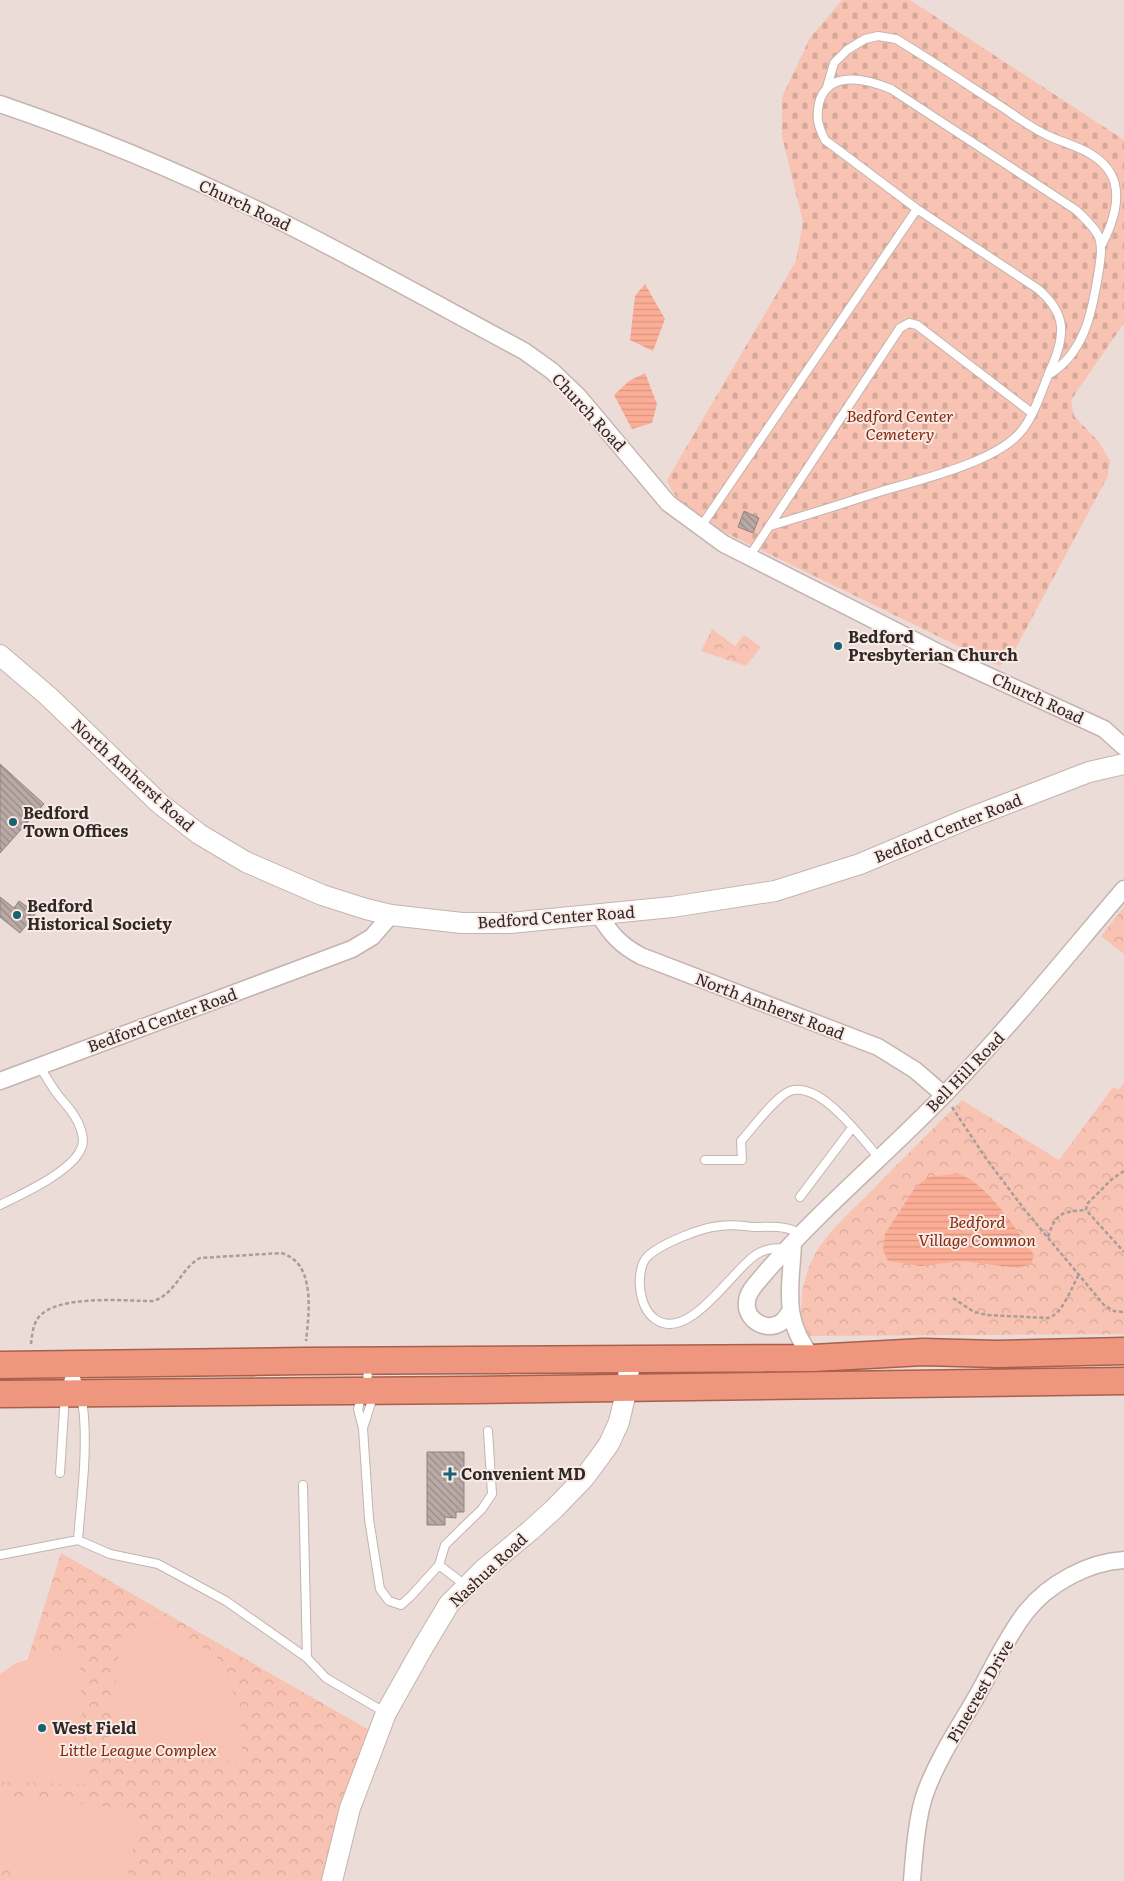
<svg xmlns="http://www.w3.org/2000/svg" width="1124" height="1881" font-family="Literata,serif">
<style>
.cemetery{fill:url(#cemetery-stones)}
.park{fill:url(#park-crowns)}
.garden{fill:#f8c3b3}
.water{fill:url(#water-rules)}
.building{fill:url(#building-back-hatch);stroke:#928480}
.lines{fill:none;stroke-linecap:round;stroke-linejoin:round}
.service-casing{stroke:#c3b4af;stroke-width:10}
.minor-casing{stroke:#c3b4af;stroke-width:19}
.tertiary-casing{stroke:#c3b4af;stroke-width:22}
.trunk-casing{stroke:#a85f4b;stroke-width:29}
.path{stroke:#a99d9a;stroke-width:2.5;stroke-dasharray:4 2.5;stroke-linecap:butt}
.service{stroke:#fff;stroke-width:8}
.minor{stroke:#fff;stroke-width:16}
.tertiary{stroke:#fff;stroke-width:20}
.trunk{stroke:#ee977e;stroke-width:26}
.poi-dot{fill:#1a6172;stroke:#faeae5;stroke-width:2}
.labels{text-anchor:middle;stroke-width:4;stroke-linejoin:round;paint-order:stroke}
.street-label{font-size:16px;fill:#2e2827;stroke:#faeae5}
.park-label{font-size:16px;font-style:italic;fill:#822a0d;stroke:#faeae5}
.poi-label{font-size:16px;font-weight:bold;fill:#2e2827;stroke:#faeae5;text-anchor:start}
</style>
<defs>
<pattern id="cemetery-stones" width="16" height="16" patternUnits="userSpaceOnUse" patternTransform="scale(1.25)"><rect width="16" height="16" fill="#f8c3b3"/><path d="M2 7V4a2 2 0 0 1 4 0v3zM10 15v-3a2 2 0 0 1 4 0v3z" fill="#d5a89a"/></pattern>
<pattern id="park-crowns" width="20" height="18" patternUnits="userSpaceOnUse" patternTransform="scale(1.25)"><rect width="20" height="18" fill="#f8c3b3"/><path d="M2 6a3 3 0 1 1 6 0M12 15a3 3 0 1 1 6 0" fill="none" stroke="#d5a89a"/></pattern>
<pattern id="water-rules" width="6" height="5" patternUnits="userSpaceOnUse" patternTransform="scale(1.25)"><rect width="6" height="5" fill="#fcad96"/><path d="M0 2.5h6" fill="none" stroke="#d89581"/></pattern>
<pattern id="building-back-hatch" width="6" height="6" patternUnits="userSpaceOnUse" patternTransform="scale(1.25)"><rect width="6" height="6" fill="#baaaa6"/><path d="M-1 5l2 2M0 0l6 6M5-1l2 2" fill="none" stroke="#988a87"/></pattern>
</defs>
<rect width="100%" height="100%" fill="#ecdcd8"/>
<path class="cemetery" d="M842 0H910L1124 140V323L1071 400 1074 416 1099 442 1110 461 1108 476 1010 659 999 666 722 531C700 517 676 505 667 480L796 261 803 222 782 136V97L810 38Z"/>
<path class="park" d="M712 629 735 646 744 635 761 647 746 666 701 651Z
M1124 907V954L1101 936Z
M1124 1082V1334L802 1336C800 1313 800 1287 810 1265 822 1235 851 1212 873 1189 903 1159 932 1129 962 1100L1059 1160 1113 1087 1119 1090Z
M61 1553 369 1730 341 1810 322 1881H0V1706H13Z"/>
<path class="garden" d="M162 1622 217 1657 240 1707 243 1762 106 1756 122 1631Z
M78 1645 87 1784 0 1782V1674L16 1663Z
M0 1795 140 1810 127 1881H14L0 1854Z"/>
<path class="water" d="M645 284 665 319 653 351 630 340 635 296Z
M645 373 657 404 652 423 632 429 614 395 629 381Z
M956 1174C983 1177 1018 1232 1034 1255L1031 1264 1018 1268 962 1261 921 1266 888 1261 883 1250 885 1234 914 1189 928 1177Z"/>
<path class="building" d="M744 511 759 518 753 533 738 527Z
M0 764 44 804 0 853Z
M0 897 14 908 19 901 36 913 20 933 0 917Z
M427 1452H464V1512H456V1518L445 1517V1525H427Z"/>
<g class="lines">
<defs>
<path id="service" d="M827 87 834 63 847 50 865 39 878 36 896 39C931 60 965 83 999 105 1016 116 1032 129 1051 137 1072 146 1099 152 1111 174 1123 196 1112 226 1101 246
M770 526C807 515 845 503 882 491 920 480 1000 461 1023 429 1036 412 1043 386 1052 366 1066 334 1066 313 1038 289L917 209 825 140C818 126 816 118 819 103 828 69 867 79 891 89L1076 210C1084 218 1094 226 1099 237 1103 249 1100 262 1098 275 1092 313 1084 354 1048 375
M700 528 917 209
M749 557 900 328 909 323 917 325 1032 413
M705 1160H742L741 1141C752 1129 776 1096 790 1091 821 1081 861 1138 879 1158
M800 1197 852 1128
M0 1205C22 1194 71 1172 81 1149 84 1143 83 1136 81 1130 77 1116 67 1106 58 1095 51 1086 46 1076 39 1066
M787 1248C776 1248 767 1248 757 1254 734 1267 689 1344 655 1319 644 1311 641 1299 640 1286 639 1278 641 1263 647 1257 660 1244 702 1227 720 1226 731 1224 743 1226 754 1227 764 1227 775 1226 785 1228 791 1229 797 1232 803 1234
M368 1365 367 1390 371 1403 363 1428 369 1519 380 1589 389 1601 401 1605 411 1596 439 1565 445 1545 482 1509 492 1494 488 1431
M73 1368C78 1384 83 1400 84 1417 87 1458 81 1500 78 1540
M362 1395 358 1409 363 1428
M60 1473 65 1394 72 1367
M303 1485 307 1658 326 1678 386 1713
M0 1555 78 1540 110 1554 158 1564 226 1601 307 1658
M439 1565 465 1585"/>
<path id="minor" d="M0 104C94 136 187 175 276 219 360 261 442 307 524 351L552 371 578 396 668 503 724 544 943 655 1104 729 1124 747
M599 915C611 934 620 945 641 956L878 1047 915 1070 944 1095
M0 1081 352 949 372 937 391 915
M793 1243C791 1288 781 1320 813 1358
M790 1312C788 1314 786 1318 783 1321 768 1334 744 1320 747 1301 748 1290 759 1281 765 1273 821 1209 886 1155 945 1094 1008 1029 1065 958 1124 889
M912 1881C914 1855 917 1814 926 1791 938 1759 957 1730 974 1701 991 1672 1005 1639 1026 1612 1048 1584 1088 1562 1124 1560"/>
<path id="tertiary" d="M0 655 48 696 159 803 199 834 246 862 322 895 366 909 391 915 462 923H510L672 907 775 891 860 864 967 819 1089 772 1124 764
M332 1881 350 1808 386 1713 422 1649 449 1604 484 1569 531 1530 554 1509 584 1478 596 1462 609 1444 619 1422 627 1388 630 1358"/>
<path id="trunk" d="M0 1365 305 1361 813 1358 923 1352 997 1354 1124 1351
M0 1394 472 1390 1124 1381"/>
</defs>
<use href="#service" class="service-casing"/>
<use href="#minor" class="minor-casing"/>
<use href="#tertiary" class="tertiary-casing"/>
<use href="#trunk" class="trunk-casing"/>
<path class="path" d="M952 1107 985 1157 1024 1209 1104 1305 1114 1311 1124 1312
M1124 1171 1112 1179 1087 1204 1086 1210 1124 1252
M1048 1237C1056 1212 1062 1212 1086 1210
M953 1298 974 1312 987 1315 1048 1318C1062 1315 1072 1287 1079 1274
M31 1344C32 1335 33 1325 38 1318 56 1294 124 1301 153 1301 176 1294 180 1269 200 1258L281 1253C316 1262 309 1313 306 1341"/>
<use href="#service" class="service"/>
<use href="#minor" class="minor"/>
<use href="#tertiary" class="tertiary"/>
<use href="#trunk" class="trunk"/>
</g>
<g class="poi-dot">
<circle cx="838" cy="646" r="5"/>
<circle cx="13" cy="822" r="5"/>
<circle cx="17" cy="915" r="5"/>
<path d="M447.5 1466.5h5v5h5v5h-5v5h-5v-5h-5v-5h5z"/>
<circle cx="42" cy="1728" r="5"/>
</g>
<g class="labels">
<g class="street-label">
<text transform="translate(245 205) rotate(25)" y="6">Church Road</text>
<text transform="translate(589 412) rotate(47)" y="6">Church Road</text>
<text transform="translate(1038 698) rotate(25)" y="6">Church Road</text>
<text transform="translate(133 775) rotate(42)" y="6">North Amherst Road</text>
<text transform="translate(948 828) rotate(-22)" y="6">Bedford Center Road</text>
<text transform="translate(556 917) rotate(-4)" y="6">Bedford Center Road</text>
<text transform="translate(770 1006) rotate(21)" y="6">North Amherst Road</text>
<text transform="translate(162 1020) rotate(-20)" y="6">Bedford Center Road</text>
<text transform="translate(965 1072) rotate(-46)" y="6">Bell Hill Road</text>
<text transform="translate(488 1570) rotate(-43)" y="6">Nashua Road</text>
<text transform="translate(980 1691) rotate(-60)" y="6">Pinecrest Drive</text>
</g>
<g class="park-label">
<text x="900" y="422">Bedford Center<tspan x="900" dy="18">Cemetery</tspan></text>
<text x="977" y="1228">Bedford<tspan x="977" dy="18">Village Common</tspan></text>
<text x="138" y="1756">Little League Complex</text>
</g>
<g class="poi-label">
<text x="848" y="643">Bedford<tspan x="848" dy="18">Presbyterian Church</tspan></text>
<text x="23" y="819">Bedford<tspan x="23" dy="18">Town Offices</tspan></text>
<text x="27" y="912">Bedford<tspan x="27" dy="18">Historical Society</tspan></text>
<text x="461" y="1480">Convenient MD</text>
<text x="52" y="1734">West Field</text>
</g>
</g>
</svg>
